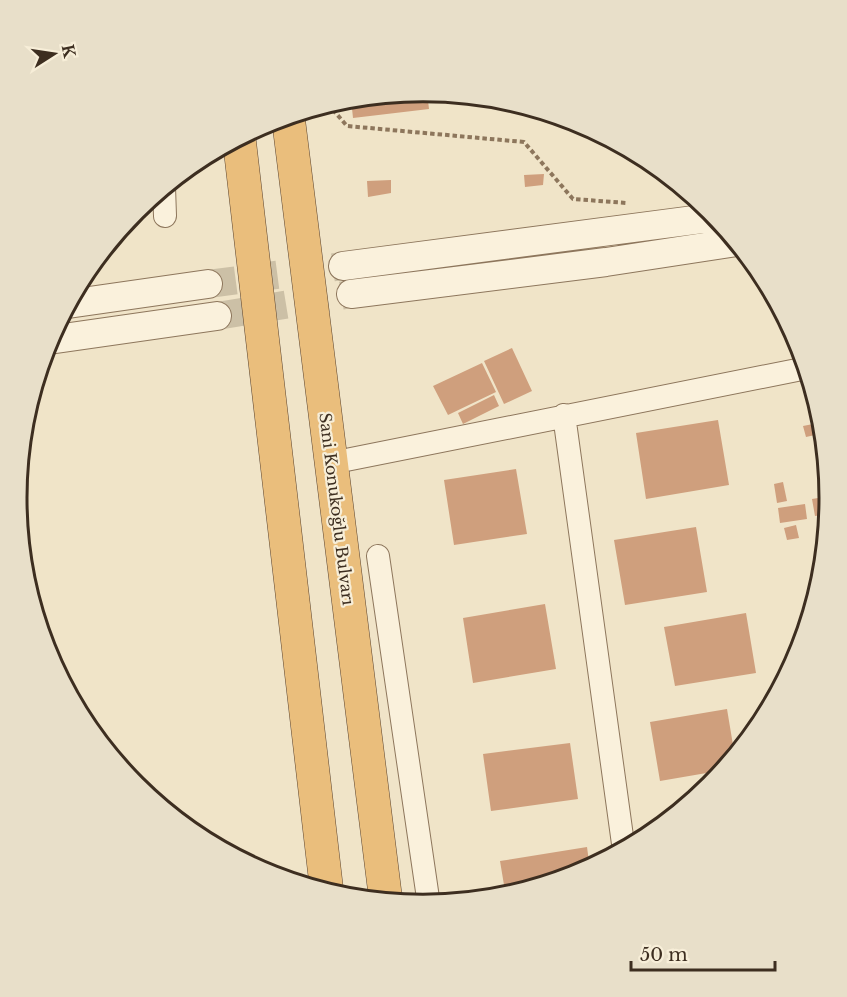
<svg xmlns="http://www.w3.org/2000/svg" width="847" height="997" font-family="'Libre Baskerville',serif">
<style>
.building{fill:#cf9f7d}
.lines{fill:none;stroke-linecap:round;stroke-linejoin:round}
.tertiary-tunnel{stroke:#ccc0a6;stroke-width:28;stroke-dasharray:28 14;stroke-linecap:butt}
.minor-casing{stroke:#8d765c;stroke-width:24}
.tertiary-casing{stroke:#8d765c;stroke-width:30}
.trunk-casing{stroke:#5b4430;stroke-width:34}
.path{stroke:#8d765c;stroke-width:4;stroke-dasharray:4.5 3;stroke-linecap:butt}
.minor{stroke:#faf1dc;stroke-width:22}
.tertiary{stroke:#faf1dc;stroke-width:28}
.trunk{stroke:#eabe7c;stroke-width:33}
.labels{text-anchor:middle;stroke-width:4.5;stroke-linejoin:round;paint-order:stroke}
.street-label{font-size:16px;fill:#3d2e20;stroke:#f7eed8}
.rim{fill:none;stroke:#3d2e20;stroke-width:3}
</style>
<rect width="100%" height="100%" fill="#f0e4c8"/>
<path class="building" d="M427 92 429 109 353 118 351 99Z
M544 174 543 185 525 187 524 175Z
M391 180V193L368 197 367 181Z
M512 348 532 391 504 404 484 361Z
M482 363 496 392 448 415 433 386Z
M494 395 499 406 463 424 458 413Z
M718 420 729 485 646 499 636 433Z
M823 422 824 433 806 437 803 426Z
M516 469 527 534 454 545 444 480Z
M783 482 787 501 777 503 774 484Z
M830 496 829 514 815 516 812 499Z
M805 504 807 519 780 523 778 508Z
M796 525 799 538 787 540 784 528Z
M696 527 707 592 625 605 614 540Z
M545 604 556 669 473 683 463 618Z
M746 613 756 673 675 686 664 627Z
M727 709 735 757 724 770 660 781 650 722Z
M570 743 578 799 491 811 483 754Z
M587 847 590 869 506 897 500 861Z"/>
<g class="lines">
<path class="tertiary-tunnel" d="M208 284 343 266
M217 316 351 294"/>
<defs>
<path id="minor" d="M164 187 165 216
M564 415 624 851
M331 463 807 368
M378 556 429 905"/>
<path id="tertiary" d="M343 266 717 217
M351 294 606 262 737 242
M68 304 208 284
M49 340 217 316"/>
<path id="trunk" d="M288 116 386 902
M239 138 327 893"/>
</defs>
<use href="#minor" class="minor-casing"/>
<use href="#tertiary" class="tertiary-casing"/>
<use href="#trunk" class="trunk-casing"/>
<path class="path" d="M328 104 347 126 524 142 573 199 627 203"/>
<use href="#minor" class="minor"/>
<use href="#tertiary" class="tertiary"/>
<use href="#trunk" class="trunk"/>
</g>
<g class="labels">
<g class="street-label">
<text transform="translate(337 509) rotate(83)" y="6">Sani Konukoğlu Bulvarı</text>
</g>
</g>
<path d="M0 0H847V997H0ZM27 498a396 396 0 1 1 792 0a396 396 0 1 1-792 0Z" fill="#e8dfc9" fill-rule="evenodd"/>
<path class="rim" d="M27 498a396 396 0 1 1 792 0a396 396 0 1 1-792 0Z"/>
<g transform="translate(54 54) rotate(78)" stroke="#f7eed8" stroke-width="4.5" paint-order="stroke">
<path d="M0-4.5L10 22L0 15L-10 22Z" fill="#3d2e20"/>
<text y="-9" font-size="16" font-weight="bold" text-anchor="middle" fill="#3d2e20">K</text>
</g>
<path d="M631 961v9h144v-9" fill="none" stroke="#3d2e20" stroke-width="3"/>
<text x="640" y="961" font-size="18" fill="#3d2e20" stroke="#f7eed8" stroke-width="4.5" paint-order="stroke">50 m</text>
</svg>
